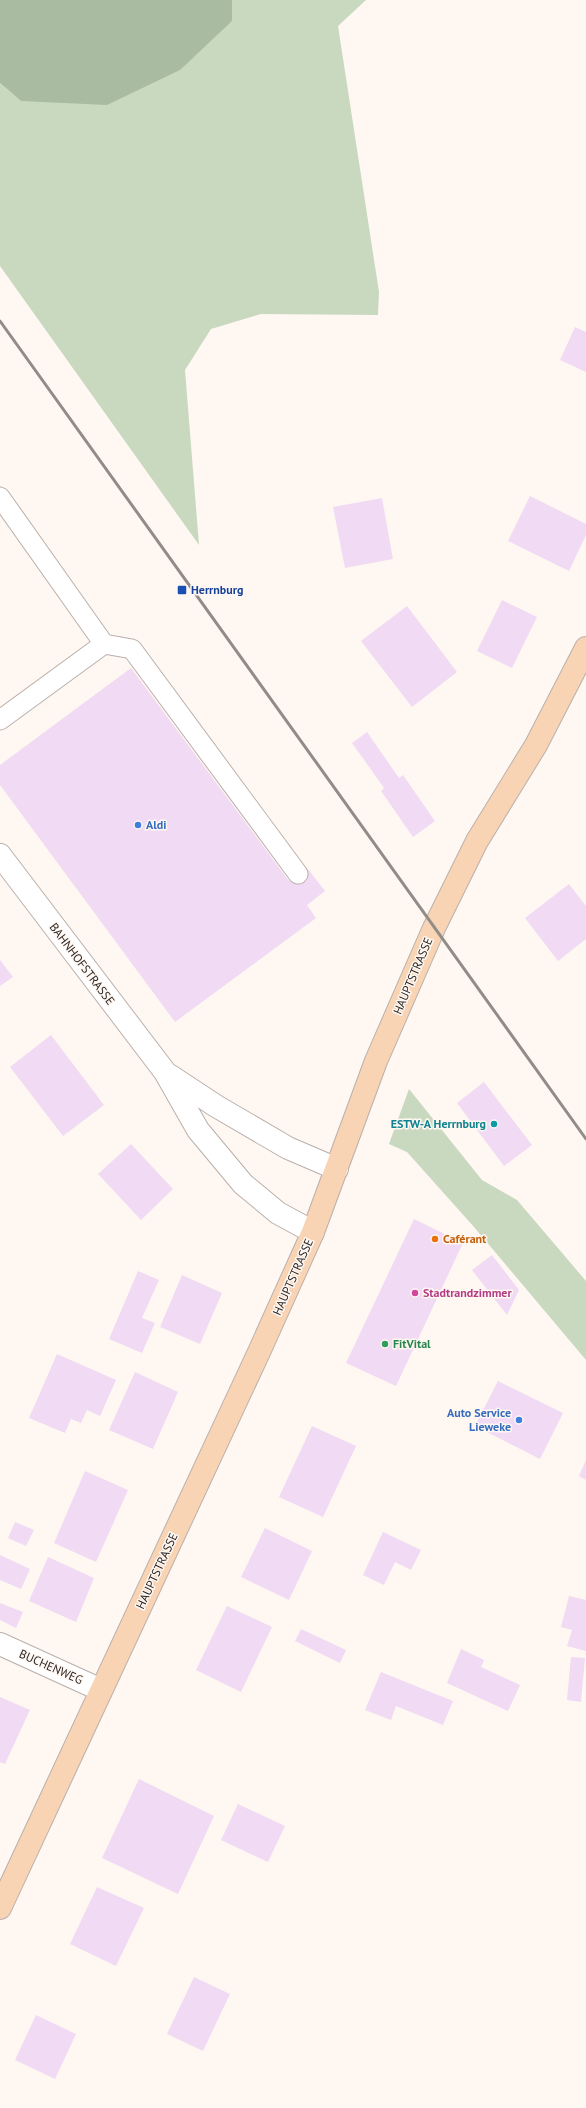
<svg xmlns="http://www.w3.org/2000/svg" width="586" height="2108" font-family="'PT Sans',sans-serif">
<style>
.green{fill:#c9d9bf}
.forest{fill:#a9bba0}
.building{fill:#f1daf3}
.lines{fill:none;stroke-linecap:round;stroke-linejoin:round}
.service-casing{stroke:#bab0ab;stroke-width:21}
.minor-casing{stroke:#bab0ab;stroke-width:24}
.secondary-casing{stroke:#bab0ab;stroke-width:24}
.service{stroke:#fff;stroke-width:19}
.minor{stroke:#fff;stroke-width:22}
.secondary{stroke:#f8d4b5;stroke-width:22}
.rail{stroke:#928c89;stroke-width:3}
.transit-dot{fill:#1a4fb4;stroke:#fff7f2;stroke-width:1.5}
.shop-dot{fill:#3f7fe0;stroke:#fff7f2;stroke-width:1.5}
.culture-dot{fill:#0f9aa8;stroke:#fff7f2;stroke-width:1.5}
.food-dot{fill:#e8710a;stroke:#fff7f2;stroke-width:1.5}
.hotel-dot{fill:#d1479c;stroke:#fff7f2;stroke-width:1.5}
.leisure-dot{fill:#2e9e5b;stroke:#fff7f2;stroke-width:1.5}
.labels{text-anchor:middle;stroke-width:3;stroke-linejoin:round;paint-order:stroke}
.transit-label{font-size:12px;font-weight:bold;fill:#164399;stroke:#fff7f2;text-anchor:start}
.shop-label{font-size:12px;font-weight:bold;fill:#366cbe;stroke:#fff7f2;text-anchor:start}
.street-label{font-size:12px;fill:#2b2725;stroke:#fff7f2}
.culture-label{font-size:12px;font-weight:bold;fill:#0d838f;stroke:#fff7f2;text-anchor:end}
.food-label{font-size:12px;font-weight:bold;fill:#c56008;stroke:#fff7f2;text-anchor:start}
.hotel-label{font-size:12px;font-weight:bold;fill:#b23c85;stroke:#fff7f2;text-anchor:start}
.leisure-label{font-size:12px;font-weight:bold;fill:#27864d;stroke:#fff7f2;text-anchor:start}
</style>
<rect width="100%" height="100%" fill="#fff7f2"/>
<path class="green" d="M232 0H366L338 26 379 292 378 315 261 314 211 329 185 370 199 545 0 266V83L21 101 232 21Z
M409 1089 482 1180 517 1200 586 1281V1360L474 1227 407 1152 389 1144Z"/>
<path class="forest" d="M0 0H232V21L180 70 107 105 21 101 0 83Z"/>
<path class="building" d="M575 327 586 332V372L560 360Z
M530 496 586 524V535L569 571 508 541Z
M382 498 393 559 345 568 333 507Z
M502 600 537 617 512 668 477 651Z
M407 606 457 672 412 707 361 641Z
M131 668 289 881 307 868 325 891 307 905 316 918 175 1022 0 785V765Z
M367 732 399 778 403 775 435 821 413 837 381 791 384 788 352 743Z
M569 884 586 906V939L558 961 525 918Z
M0 960 13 977 0 986Z
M51 1035 104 1105 63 1136 10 1067Z
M484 1082 532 1145 504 1166 457 1103Z
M131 1144 173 1189 141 1220 98 1174Z
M414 1219 463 1243 396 1386 346 1363Z
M492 1255 519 1290 507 1315 472 1270Z
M138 1271 159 1280 142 1318 155 1323 142 1353 109 1339Z
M182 1275 222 1293 200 1344 160 1327Z
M57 1354 116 1380 100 1416 87 1410 81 1423 71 1419 65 1433 29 1418Z
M135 1372 178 1392 153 1449 109 1430Z
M498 1381 563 1413 540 1459 475 1426Z
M312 1426 356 1446 323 1517 279 1497Z
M586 1460V1480L579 1476Z
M85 1471 128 1490 96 1562 54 1543Z
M15 1522 34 1530 26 1546 8 1538Z
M265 1528 312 1551 289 1600 241 1577Z
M383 1532 421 1550 411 1570 395 1562 384 1585 363 1575Z
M0 1555 30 1569 21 1589 0 1580Z
M48 1557 94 1578 76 1622 29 1601Z
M569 1596 586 1600V1651L567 1646 572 1630 561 1627Z
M0 1603 23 1612 16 1628 0 1620Z
M227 1606 272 1627 241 1692 196 1670Z
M301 1629 346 1650 340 1663 295 1641Z
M461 1649 484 1660 481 1667 520 1685 508 1711 447 1683Z
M571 1657 585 1658 581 1702 567 1700Z
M381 1672 453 1701 443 1725 396 1706 391 1720 365 1710Z
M0 1697 30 1710 5 1764 0 1762Z
M139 1779 214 1816 178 1894 102 1858Z
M238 1804 285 1826 268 1862 221 1840Z
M97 1887 144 1908 116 1966 70 1944Z
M194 1977 230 1994 203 2051 167 2034Z
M36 2015 76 2034 55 2079 15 2060Z"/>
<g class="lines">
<defs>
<path id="service" d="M0 497 104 644 132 649 298 874
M0 720 104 644"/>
<path id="minor" d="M0 855 165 1072 198 1130 243 1184 278 1213 313 1232
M169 1075 216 1106 288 1148 337 1169
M0 1644 101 1690"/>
<path id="secondary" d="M0 1908 259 1352 313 1232 376 1061 434 928 477 841 536 745 586 648"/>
</defs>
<use href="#service" class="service-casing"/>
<use href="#minor" class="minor-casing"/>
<use href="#secondary" class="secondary-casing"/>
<use href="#service" class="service"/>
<use href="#minor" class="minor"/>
<use href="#secondary" class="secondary"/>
<path class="rail" d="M0 321 586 1139"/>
</g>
<rect class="transit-dot" x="177" y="585" width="10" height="10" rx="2"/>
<g class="shop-dot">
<circle cx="138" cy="825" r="4"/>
<circle cx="519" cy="1420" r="4"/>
</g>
<circle class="culture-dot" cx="494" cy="1124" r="4"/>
<circle class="food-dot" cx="435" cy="1239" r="4"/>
<circle class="hotel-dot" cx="415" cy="1293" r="4"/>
<circle class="leisure-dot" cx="385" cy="1344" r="4"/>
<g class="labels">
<g class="transit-label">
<text x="191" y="594">Herrnburg</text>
</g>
<g class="shop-label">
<text x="146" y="829">Aldi</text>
<text x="511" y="1417" text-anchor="end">Auto Service<tspan x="511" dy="14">Lieweke</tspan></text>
</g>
<g class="street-label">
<text transform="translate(82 964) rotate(53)" y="4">BAHNHOFSTRASSE</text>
<text transform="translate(413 976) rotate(-67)" y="4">HAUPTSTRASSE</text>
<text transform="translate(293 1277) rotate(-66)" y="4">HAUPTSTRASSE</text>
<text transform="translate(157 1571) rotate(-65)" y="4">HAUPTSTRASSE</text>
<text transform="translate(51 1667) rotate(24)" y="4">BUCHENWEG</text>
</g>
<g class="culture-label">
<text x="486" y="1128">ESTW-A Herrnburg</text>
</g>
<g class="food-label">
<text x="443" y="1243">Caférant</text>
</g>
<g class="hotel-label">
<text x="423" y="1297">Stadtrandzimmer</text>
</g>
<g class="leisure-label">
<text x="393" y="1348">FitVital</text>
</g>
</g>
</svg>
